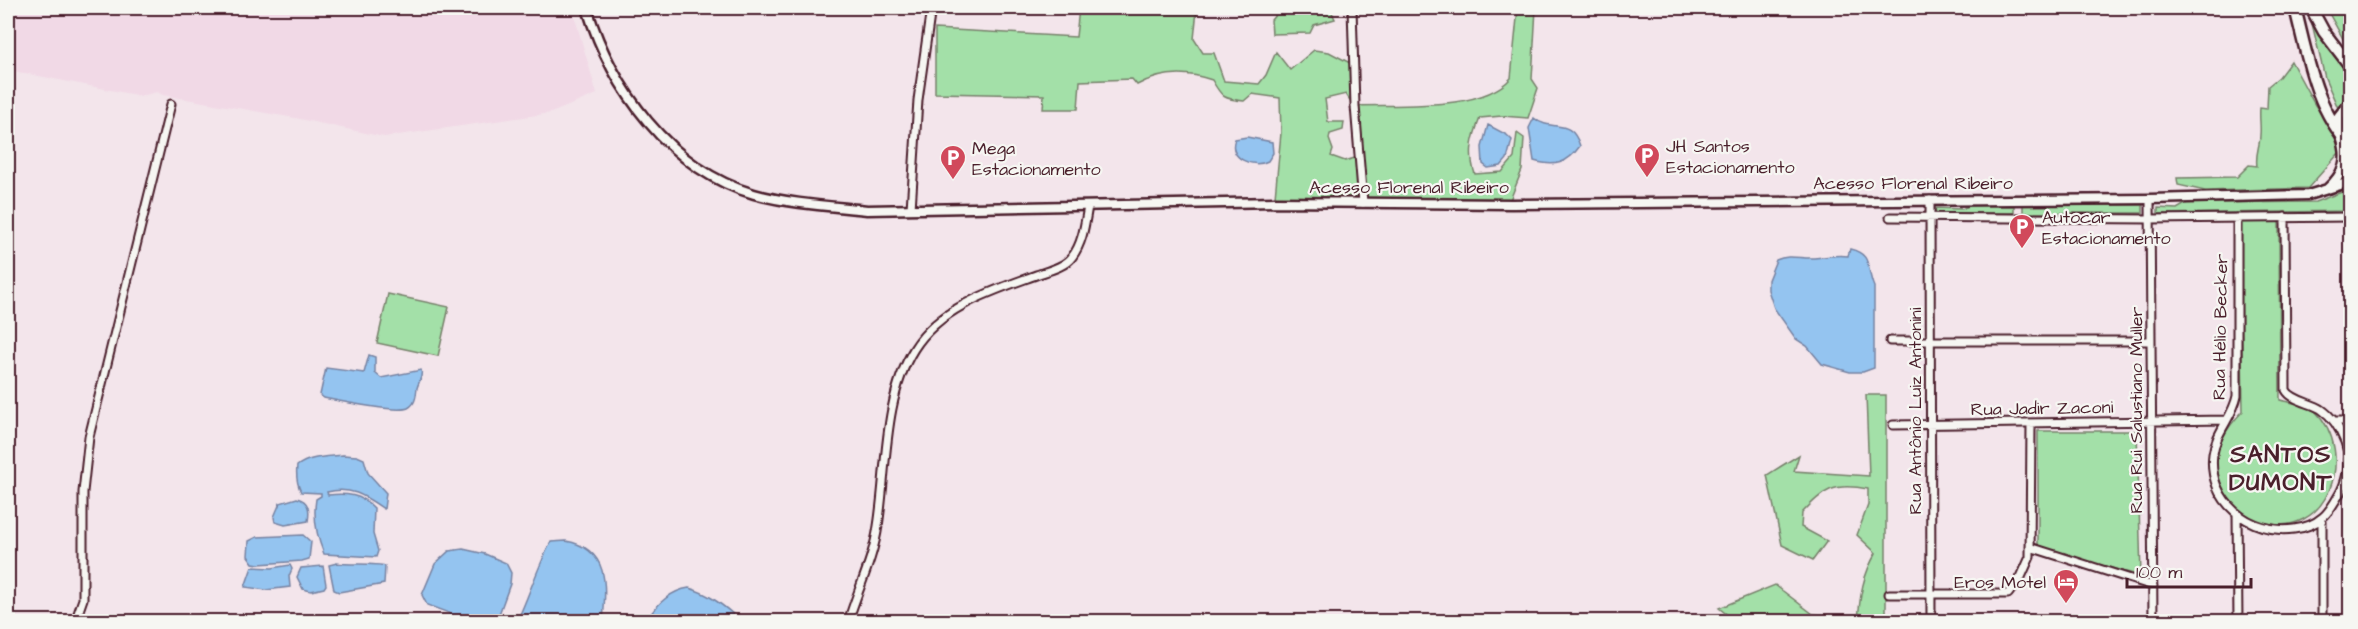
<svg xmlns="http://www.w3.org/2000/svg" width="2358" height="629" font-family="'Architects Daughter',sans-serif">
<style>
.built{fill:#f1d9e6}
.green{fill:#a3e0a8;stroke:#76806a;stroke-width:1.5}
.water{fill:#94c4f0;stroke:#7682a1;stroke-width:1.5}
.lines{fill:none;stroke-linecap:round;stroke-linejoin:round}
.minor-casing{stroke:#4a1f2b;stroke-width:11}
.tertiary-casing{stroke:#4a1f2b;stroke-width:13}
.trunk-casing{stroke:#4a1f2b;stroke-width:15}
.minor{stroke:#f6f6f2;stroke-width:7}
.tertiary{stroke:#f6f6f2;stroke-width:8}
.trunk{stroke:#f6f6f2;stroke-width:10}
.labels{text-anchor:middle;stroke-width:4.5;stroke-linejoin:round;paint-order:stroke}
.poi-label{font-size:18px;fill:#4a1f2b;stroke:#f6f6f2;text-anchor:start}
.street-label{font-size:18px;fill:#4a1f2b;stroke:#f6f6f2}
.district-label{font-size:24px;font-weight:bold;letter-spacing:1.5px;fill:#4a1f2b;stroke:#f6f6f2}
</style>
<rect width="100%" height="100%" fill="#f3e5eb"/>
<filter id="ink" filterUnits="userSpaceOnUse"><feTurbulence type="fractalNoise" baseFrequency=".0167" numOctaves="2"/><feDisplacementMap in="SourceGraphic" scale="12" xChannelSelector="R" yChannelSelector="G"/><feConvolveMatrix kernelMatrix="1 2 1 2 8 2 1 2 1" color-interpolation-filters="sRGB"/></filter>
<g filter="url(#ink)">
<path class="built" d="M8 8H572L597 94 551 113 384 137 295 118 163 95 157 92 141 96 8 70Z"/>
<path class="green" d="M1079 8H1214L1197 10 1194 39 1203 53H1214L1224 81 1259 84 1266 75 1276 52 1290 70 1314 50 1329 52 1350 63 1353 105 1346 94 1325 99 1328 122H1344L1343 130 1330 134 1329 139 1333 150 1331 156 1345 161 1358 157 1355 106C1397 104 1481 112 1511 78L1518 8H1536L1532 79 1538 88 1528 118 1502 116 1480 118C1472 139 1468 153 1475 174L1502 172 1514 158 1517 133 1524 138 1522 170 1510 200 1275 197 1281 133 1280 98 1252 94 1244 101C1224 99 1222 98 1212 80 1187 71 1161 72 1137 85L1132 79 1080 81 1078 109H1043L1044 95 935 93V29L1076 37Z
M1311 8H1330L1335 19 1314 25 1310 33 1272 34 1271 20 1277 13 1290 14Z
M2326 8H2350V49L2346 44Z
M2309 11 2350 71V93L2338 108 2325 78Z
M2291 61 2315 105 2336 135 2340 152 2308 188 2205 191 2178 185 2177 178 2237 177 2249 165 2257 166C2255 154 2260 146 2260 135 2261 126 2259 118 2260 108L2267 109 2268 86 2279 77Z
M2350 189V211L2158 214V208L2177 209 2187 203 2315 202Z
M1971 205 2014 206V213H1936L1935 208 1962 209Z
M2023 205H2143V213H2023Z
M2279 220 2280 400C2292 403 2305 404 2315 411 2358 453 2329 542 2260 522 2240 516 2227 499 2220 481 2210 454 2225 429 2243 411L2240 221Z
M388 294 449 307 438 356 377 343Z
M1866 395H1886V621H1735L1719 608 1775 585 1813 614 1858 620C1860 595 1863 575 1876 553L1857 535 1868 505V489C1833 482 1824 490 1802 513L1801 527 1827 541 1813 560 1782 545 1767 475 1799 455 1794 471 1869 476Z
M2038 431H2137L2141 576 2038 548Z"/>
<path class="water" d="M1534 118C1551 133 1571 116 1580 146 1567 164 1555 167 1534 161L1529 128Z
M1488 125 1507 135 1512 140 1507 159 1501 166 1488 168 1483 164 1482 147Z
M1247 137 1272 142 1273 153 1268 161C1253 169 1227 158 1235 139Z
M1850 249C1873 254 1866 269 1874 287V368L1863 372H1850L1822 364 1807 346 1796 339 1774 308 1768 290V280L1776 260C1789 254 1801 259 1814 258 1827 257 1836 254 1848 256Z
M369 355 375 357V373L381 378 421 370C423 377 419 381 417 388 416 395 416 404 408 408 397 413 339 401 324 398L320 395 326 368 364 373Z
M343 455 357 456 364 459 368 473 386 493 384 509C365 496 352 486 327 492L328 495C346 493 361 494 374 508L373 534 378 551 376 557 324 554C317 537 313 518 316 499L321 496V493L301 492C297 484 296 475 297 466 310 456 327 457 343 455Z
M297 498C309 501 310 510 308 521L285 525 275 522 274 517 280 503Z
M303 535 311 542 309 559 302 561 259 564 253 563 248 556 249 541 257 537Z
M566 541C610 549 606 586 603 621H517C529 596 537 568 551 542Z
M463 549 485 554 506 563 511 573 510 584 498 617 492 621H460L452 619 449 613 427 605 422 595 435 564 449 551Z
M337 563C349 565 376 563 385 566L384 584 339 592 334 590 329 565Z
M290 565 292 569 289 576 290 587 266 590 245 587 252 567 272 568Z
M323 566 326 585 324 588 311 591 303 589 297 577 301 568Z
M689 588C707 593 720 603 733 614L732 621H646C656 605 669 591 689 588Z"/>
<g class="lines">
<defs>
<path id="minor" d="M1352 8 1355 106 1363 203
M2150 199 2153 622
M1930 200 1931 622
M911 209 918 100 931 8
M1890 217 2150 219 2350 217
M2237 218V396C2233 417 2216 431 2213 454 2207 501 2250 535 2294 529 2304 528 2315 524 2323 517 2331 510 2336 500 2341 491 2348 477 2351 457 2345 442 2340 429 2333 417 2321 409 2311 403 2291 400 2286 390L2285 217
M1890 341H2151
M2335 421H2350
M1893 425 2226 420
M2237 513 2238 622
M2322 518V622
M2030 547 2153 586
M1889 594H2008L2021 577 2030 557 2031 423
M75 622 83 599V492L89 437 171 104
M848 622C858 589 873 560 878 526 887 471 883 398 914 349 940 307 992 291 1036 275 1047 271 1065 267 1072 257 1083 243 1085 223 1088 206"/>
<path id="tertiary" d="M587 8C611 87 670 170 754 194 791 204 829 206 867 210L1276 202 1512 204 2150 199 2308 195 2350 182
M2327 189C2344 174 2349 159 2341 137"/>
<path id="trunk" d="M2295 8C2307 54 2315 109 2350 145
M2311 8 2324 32 2350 66
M2339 131V117L2350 103"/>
</defs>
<use href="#minor" class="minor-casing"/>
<use href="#tertiary" class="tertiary-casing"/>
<use href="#trunk" class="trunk-casing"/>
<use href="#minor" class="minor"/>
<use href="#tertiary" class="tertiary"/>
<use href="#trunk" class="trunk"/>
</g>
</g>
<defs>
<symbol id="parking-pin" viewBox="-11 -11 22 30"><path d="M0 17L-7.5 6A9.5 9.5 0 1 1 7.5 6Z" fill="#d1495b" stroke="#f6f6f2"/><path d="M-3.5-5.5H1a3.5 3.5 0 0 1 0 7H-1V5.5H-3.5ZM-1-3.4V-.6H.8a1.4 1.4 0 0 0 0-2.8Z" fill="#fff"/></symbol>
<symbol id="hotel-pin" viewBox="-11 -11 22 30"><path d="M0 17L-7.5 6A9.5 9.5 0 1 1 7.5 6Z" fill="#d1495b" stroke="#f6f6f2"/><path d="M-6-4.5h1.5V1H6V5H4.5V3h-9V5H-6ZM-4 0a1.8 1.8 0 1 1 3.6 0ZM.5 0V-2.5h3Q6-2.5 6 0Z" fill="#fff"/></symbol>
</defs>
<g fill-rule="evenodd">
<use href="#parking-pin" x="1632" y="141" width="30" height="40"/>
<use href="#parking-pin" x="938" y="143" width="30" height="40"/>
<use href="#parking-pin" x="2007" y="212" width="30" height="40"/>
<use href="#hotel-pin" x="2051" y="567" width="30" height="40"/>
</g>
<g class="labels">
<g class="poi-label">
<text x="1666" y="152">JH Santos<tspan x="1666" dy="21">Estacionamento</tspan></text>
<text x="972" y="154">Mega<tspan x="972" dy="21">Estacionamento</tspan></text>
<text x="2042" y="223">Autocar<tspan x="2042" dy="21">Estacionamento</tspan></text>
<text x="2046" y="588" text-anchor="end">Eros Motel</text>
</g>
<g class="street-label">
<text x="1913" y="189">Acesso Florenal Ribeiro</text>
<text x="1409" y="193">Acesso Florenal Ribeiro</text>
<text transform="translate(2220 327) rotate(-89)" y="6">Rua Hélio Becker</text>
<text transform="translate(2042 408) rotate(-1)" y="6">Rua Jadir Zaconi</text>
<text transform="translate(2136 410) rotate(-90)" y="6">Rua Rui Salustiano Muller</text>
<text transform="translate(1915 411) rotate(-90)" y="6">Rua Antônio Luiz Antonini</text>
</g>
<g class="district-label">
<text x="2281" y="462">SANTOS<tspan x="2281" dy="28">DUMONT</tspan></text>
</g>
</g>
<rect width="2358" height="629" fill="none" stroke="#f6f6f2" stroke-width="30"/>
<rect x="15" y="15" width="2328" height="599" fill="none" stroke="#4a1f2b" stroke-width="2" filter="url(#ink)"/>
<path d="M2127 578v9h124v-9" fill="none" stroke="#4a1f2b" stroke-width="3"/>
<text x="2136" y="578" font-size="18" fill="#4a1f2b" stroke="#f6f6f2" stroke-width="4.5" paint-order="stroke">100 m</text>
</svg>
